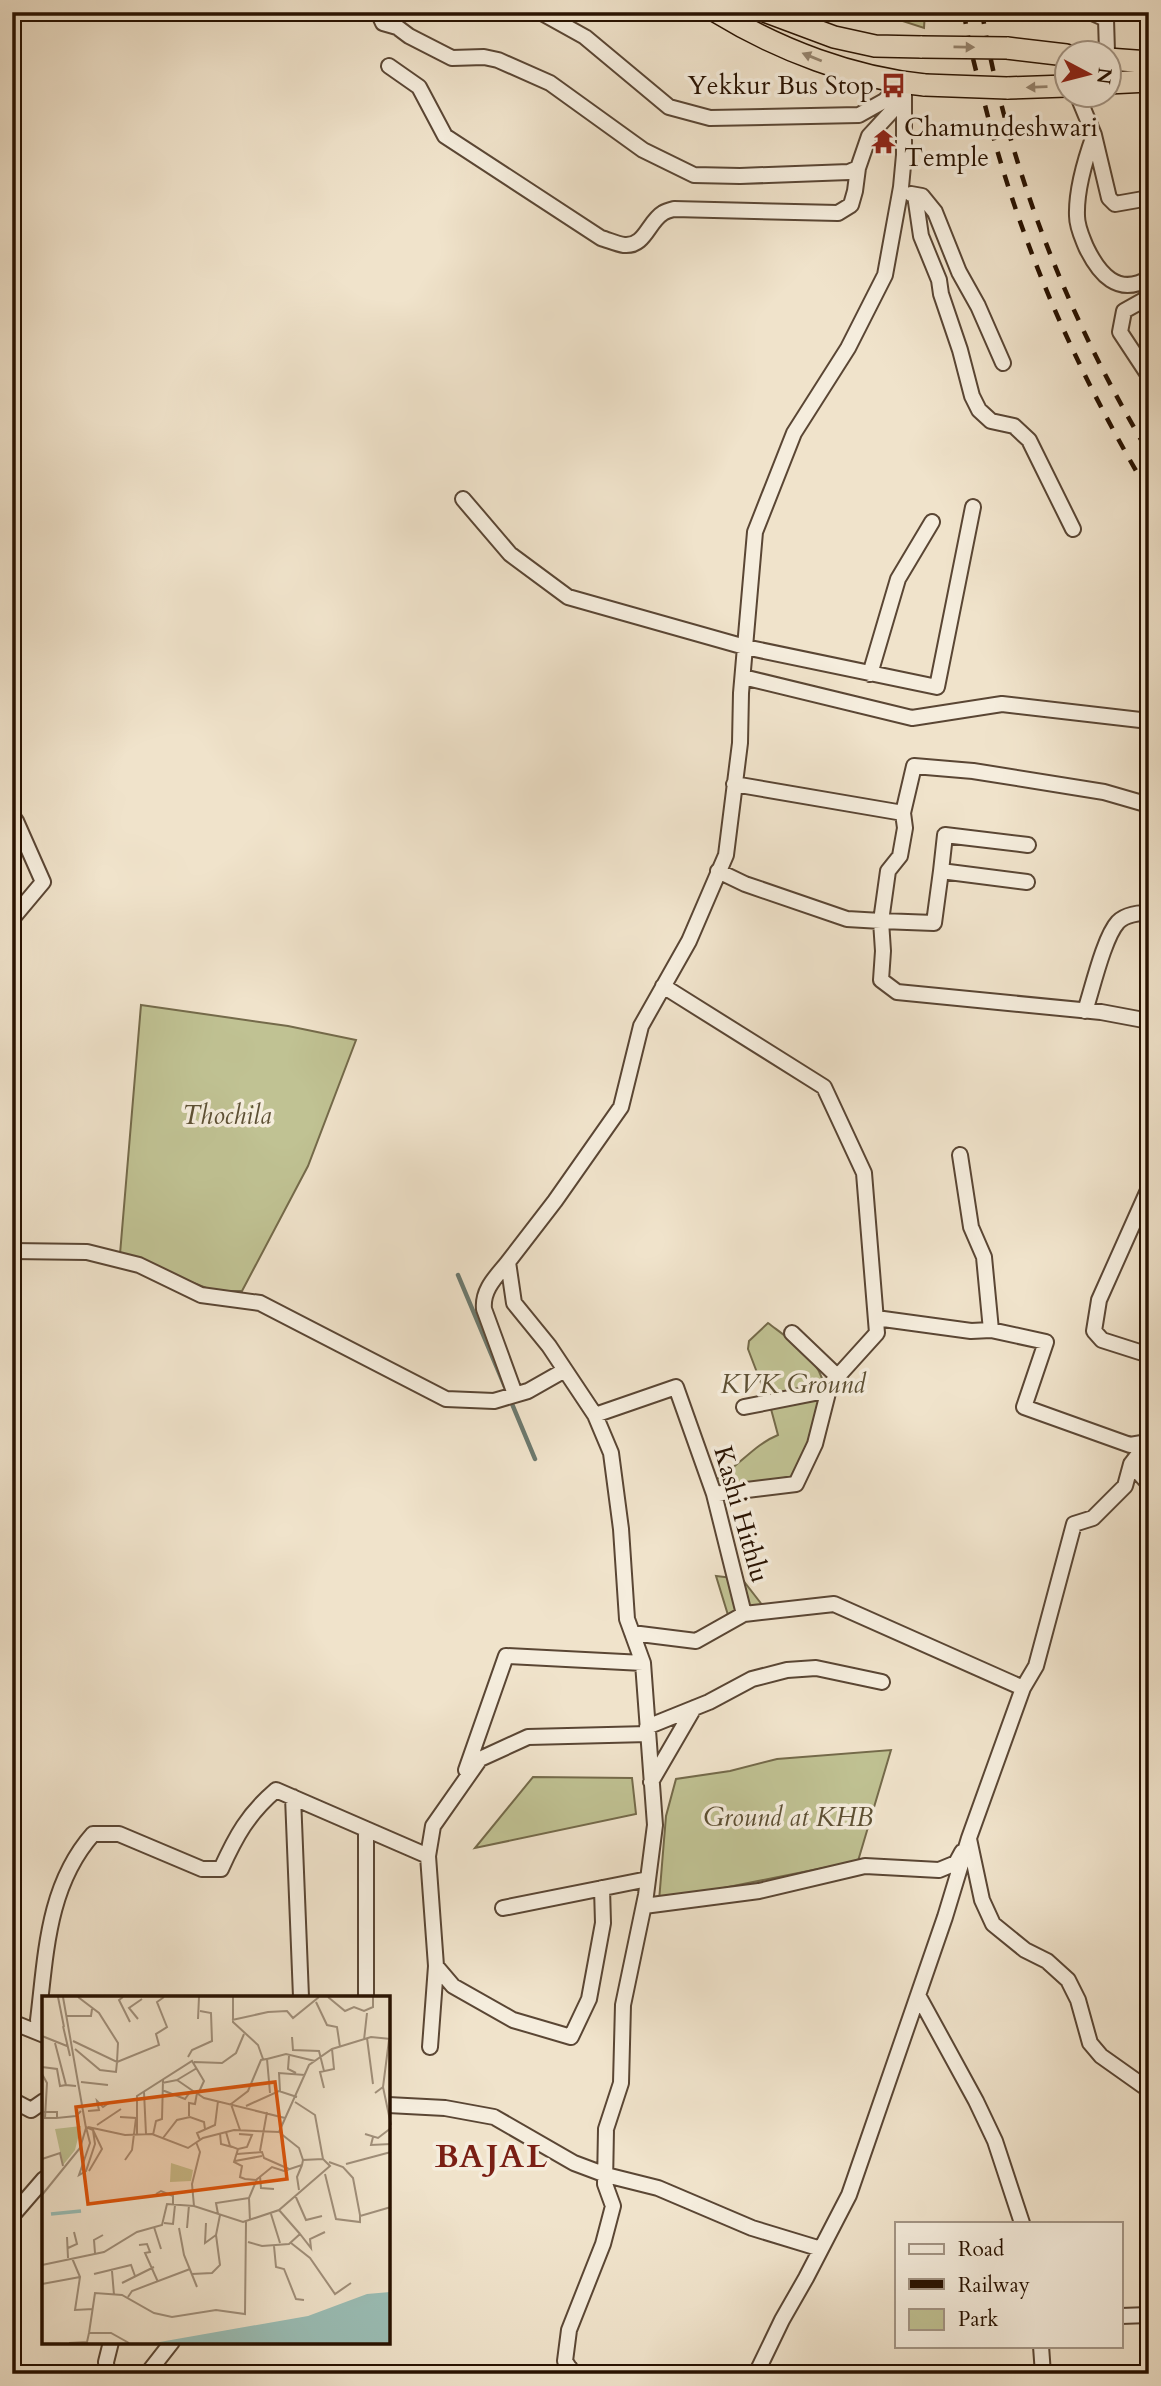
<svg xmlns="http://www.w3.org/2000/svg" width="1161" height="2386" font-family="Cardo,serif">
<style>
.green{fill:#c0c293;stroke:#746a4a;stroke-width:2}
.lines{fill:none;stroke-linecap:round;stroke-linejoin:round}
.stream{stroke:#6c796e;stroke-width:4.5}
.minor-casing{stroke:#5a4634;stroke-width:18}
.highway-casing{stroke:#281201;stroke-width:24}
.minor{stroke:#f5eddd;stroke-width:14}
.highway{stroke:#f0e3cb;stroke-width:21}
.rail{stroke:#281201;stroke-width:4.5;stroke-dasharray:12 12;stroke-linecap:butt}
.highway-bridge-casing{stroke:#281201;stroke-width:24;stroke-linecap:butt}
.highway-bridge{stroke:#f0e3cb;stroke-width:21}
.oneway{fill:#968570}
.labels{text-anchor:middle;stroke-width:7;stroke-linejoin:round;paint-order:stroke}
.poi-label{font-size:26px;fill:#281201;stroke:#f5eddd;text-anchor:end}
.park-label{font-size:26px;font-style:italic;fill:#5d5034;stroke:#f5eddd}
.street-label{font-size:26px;fill:#281201;stroke:#f5eddd}
.district-label{font-size:33px;font-weight:bold;letter-spacing:2px;fill:#7a1f14;stroke:#f5eddd}
.inset-river{fill:none;stroke:#9abeb6;stroke-width:3.5}
.inset-road{fill:none;stroke:#a08f7a;stroke-width:2}
.view{fill:#de550b;fill-opacity:0.15;stroke:#de550b;stroke-width:3.5}
.inset-edge{fill:none;stroke:#281201;stroke-width:3.5}
</style>
<rect width="100%" height="100%" fill="#f0e3cb"/>
<filter id="stains"><feTurbulence type="fractalNoise" baseFrequency=".00286" numOctaves="4"/><feColorMatrix values="0 0 0 0 .2 0 0 0 0 .09 0 0 0 0 .02 0 0 0 .5 -.17"/></filter>
<radialGradient id="worn" r=".72"><stop offset=".6" stop-color="#630" stop-opacity="0"/><stop offset="1" stop-color="#630" stop-opacity=".3"/></radialGradient>
<path class="green" d="M875 12H925L924 28Z
M141 1005 288 1026 356 1040 308 1166 242 1291H214L120 1254Z
M768 1323C789 1339 821 1359 824 1387L798 1475 716 1492 713 1481C737 1469 753 1445 778 1435L771 1409 748 1349 749 1341Z
M716 1576 742 1579 763 1606 728 1615Z
M891 1750 858 1861 659 1901 666 1816 676 1779 730 1771 777 1759Z
M533 1777 632 1778 636 1814 475 1848Z"/>
<g class="lines">
<path class="stream" d="M458 1275 505 1387
M510 1399 535 1459"/>
<defs>
<path id="minor" d="M378 12 383 23 397 27 409 36 452 58 484 57 498 60 550 83 643 150 694 175 740 176 849 172 858 168 869 136 892 111 900 90
M540 12 585 37 669 107 710 118 859 115 884 101 898 89
M1090 12 1106 19 1107 52
M389 66 419 87 445 136 601 238C608 240 617 244 624 245 645 247 648 222 663 213 666 211 670 210 674 209L838 213 851 205 855 191 858 168
M1077 94 1094 135 1109 198 1115 204 1149 198
M1094 135C1085 160 1076 189 1077 216 1077 227 1082 237 1086 247 1099 274 1118 297 1149 278
M911 194 922 196 935 212 959 272 978 306 1003 363
M915 195 921 236 939 280 941 294 960 350 972 396 979 410 991 421 1014 426 1029 440 1073 529
M1149 297 1124 311 1120 332 1149 376
M463 499 510 554 568 597 745 647 937 687 973 507
M870 674 898 579 932 522
M743 677 912 718 1002 704 1149 721
M734 784 903 813 914 766 973 771 1104 792 1149 805
M903 813 905 828 900 856 888 871 881 921 934 923 941 871 1027 882
M718 871 745 884 847 919 881 921 883 951 881 980 897 992 1101 1012 1149 1021
M941 871 945 835 1028 845
M12 919 43 882 16 821
M663 986 824 1087 864 1173 877 1333 830 1385 815 1444 796 1484 714 1494
M1085 1011C1092 990 1104 937 1118 922 1125 915 1139 912 1149 914
M960 1155 971 1227 984 1257 991 1330
M1149 1188 1099 1300 1094 1331 1102 1340 1149 1355
M12 1251 87 1252 139 1265 201 1295 260 1303 446 1399 494 1401 528 1391 565 1370
M508 1262C497 1276 482 1289 484 1309L515 1394
M876 1318 971 1331 991 1330 1046 1342 1024 1407 1130 1445 1148 1442 1131 1464
M792 1333 838 1377
M744 1407 820 1392 830 1385
M595 1415 676 1387 714 1494 744 1614 834 1604 1023 1688
M632 1633 696 1641 744 1614
M647 1727 709 1702 752 1679 787 1670 816 1668 882 1682
M466 1770 506 1656 643 1663
M651 1782 694 1708
M293 1797 301 1997
M969 1839 982 1900 993 1924 1025 1950 1047 1961 1068 1980 1078 2000 1090 2043 1101 2056 1149 2090
M428 1856 436 1966 453 1986 513 2020 571 2037 589 1999 603 1923 602 1888
M644 1906 759 1891 865 1866 939 1870 956 1863 962 1852
M503 1908 648 1879
M918 1995 976 2101 995 2141 1022 2223
M366 1997V1829
M12 2022 44 2035
M44 2031 38 2020C46 1955 47 1886 93 1834H119L202 1869H221C236 1836 248 1814 276 1790L428 1856 433 1826 480 1759 528 1737 648 1734
M430 2047 436 1966
M12 2100 31 2110 44 2101
M388 2105 445 2108 494 2117 574 2163 606 2175 658 2188 752 2228 821 2249
M12 2216 44 2179
M1121 2316 1149 2315
M1041 2346 1043 2374
M107 2374 106 2362 111 2342
M147 2374 172 2342
M552 2374 570 2368
M573 2374 565 2361 569 2330 603 2244 613 2206 605 2184 606 2129 621 2083 623 2005 646 1895 655 1825 643 1663 627 1619 621 1529 611 1453 595 1415 549 1346 514 1303 508 1262 555 1201 621 1107 641 1026 689 941 726 855 740 743 741 693 755 532 794 433 848 348 885 275 901 187 904 155V83
M756 2374 782 2320 806 2278 849 2195 945 1917 969 1838 1023 1688 1036 1666 1074 1524 1093 1518 1125 1486 1131 1464 1149 1484"/>
<path id="highway" d="M717 12C779 50 853 78 925 85
M767 12 834 37 875 46 922 47
M1007 48 1066 55
M1108 59 1149 62
M1108 83 1149 81
M1007 88 1066 86"/>
</defs>
<use href="#minor" class="minor-casing"/>
<use href="#highway" class="highway-casing"/>
<use href="#minor" class="minor"/>
<use href="#highway" class="highway"/>
<path class="rail" d="M964 12C968 42 976 71 984 101 1018 240 1076 370 1149 493
M982 12C1007 166 1069 320 1149 453"/>
<defs>
<path id="highway-bridge" d="M922 47 1007 48
M925 85 1007 88"/>
</defs>
<use href="#highway-bridge" class="highway-bridge-casing"/>
<use href="#highway-bridge" class="highway-bridge"/>
</g>
<defs><path id="oneway-solid" d="M-6-.8H1V-3.2L6.5 0L1 3.2V.8H-6Z" transform="scale(1.75)"/></defs>
<g class="oneway">
<use href="#oneway-solid" transform="translate(964 47) rotate(1)"/>
<use href="#oneway-solid" transform="translate(812 57) rotate(-158)"/>
<use href="#oneway-solid" transform="translate(1037 87) rotate(178)"/>
</g>
<defs>
<symbol id="bus-bare" viewBox="-9 -9 18 18"><path d="M-5-6H5V4H4V6H2V4H-2V6H-4V4H-5ZM-3.5-4V0h7V-4ZM-3.5 1.2v1.5H-2V1.2ZM2 1.2v1.5H3.5V1.2Z" fill="#8f2418" stroke="#f5eddd" stroke-width="2.5" paint-order="stroke"/></symbol>
<symbol id="temple-bare" viewBox="-9 -9 18 18"><path d="M0-6L5-2H3V0L6.5 2.5H4V6H1.5V3h-3V6H-4V2.5H-6.5L-3 0V-2H-5Z" fill="#8f2418" stroke="#f5eddd" stroke-width="2.5" paint-order="stroke"/></symbol>
</defs>
<g fill-rule="evenodd">
<use href="#bus-bare" x="876" y="68" width="35" height="35"/>
<use href="#temple-bare" x="866" y="124" width="35" height="35"/>
</g>
<g class="labels">
<g class="poi-label">
<text x="874" y="94">Yekkur Bus Stop</text>
<text x="904" y="136" text-anchor="start">Chamundeshwari<tspan x="904" dy="30">Temple</tspan></text>
</g>
<g class="park-label">
<text x="227" y="1124">Thochila</text>
<text x="793" y="1393">KVK Ground</text>
<text x="788" y="1826">Ground at KHB</text>
</g>
<g class="street-label">
<text transform="translate(742 1514) rotate(74)" y="9">Kashi Hithlu</text>
</g>
<g class="district-label">
<text x="492" y="2167">BAJAL</text>
</g>
</g>
<g transform="translate(42 1996)">
<rect width="348" height="348" fill="#f0e3cb"/>
<path d="M39 130 33 154 21 169 13 133ZM129 167 151 174 149 185 128 186Z" fill="#c0c293"/>
<path d="M348 296V347H112L266 320 325 298Z" fill="#9abeb6"/>
<path class="inset-river" d="M9 218 39 215"/>
<path class="inset-road" d="M16 1 22 31M81 1 77 4 88 26M191 1V26L216 49 221 63M286 1 303 15 312 11 322 15 331 11V1M274 6 285 29 295 31 298 51M25 20H49L50 13M96 23 87 12 100 3M156 23 157 1M190 24 226 16 245 15 251 22 277 1M21 30 28 60M0 40 25 50M250 41 251 54 277 55 282 75M325 42 331 88M322 44 325 17M31 45 75 66 76 47 57 17 36 1M13 47 24 89 34 90M33 53 58 74 74 76 75 66 117 49 114 38 125 31 115 6 122 1M247 60 246 73 254 77M146 61 150 54 170 45 169 17 158 15M225 63 244 58 273 65M152 66 180 67 194 57 202 38M0 71 15 73 18 90 24 89M0 78 5 87 3 122H15M135 84 155 72M39 86 66 89M120 87 135 84 154 97M341 91 347 44M282 92 278 76 292 73 290 53M120 94 143 103 148 96M238 95 237 77 263 79M102 96 104 138M333 97 341 91 349 129M204 110 237 95 255 101M46 115 57 114 55 105 61 111 67 107M2 116H15V122L34 120 39 115M147 120V107L153 108 155 97M78 121 94 122 90 154 83 164M55 129 79 113M44 131 51 134 53 148 44 175 37 179 48 147ZM46 131 83 139 110 138 146 152 161 142 192 134 237 136 267 69 290 53 329 41 349 43M198 134 189 108 206 95 219 64 225 63 228 97M184 136 188 150 196 153 192 166 200 170 198 181 203 183 214 184 230 171 242 175 260 169 261 164 281 163M178 137 179 148 190 151M238 137 257 152 261 164M323 138 336 142 349 132M95 139V100L150 65 162 85 156 98 162 102 243 122M111 139 114 125 120 123 121 84M331 141 329 149 349 148M121 142 135 124 148 121 162 126 163 133M158 144 155 137 173 129 176 105M196 153 205 151 210 139 197 138M218 155 225 116M195 158 220 156 222 162 247 173M0 163 18 157 21 170M193 165 220 160M287 166 301 171 311 182 318 219M304 168 349 156M47 175 60 153 51 134M283 178 294 223 318 226V220L349 211M218 180 219 192 232 193M257 194 255 181 260 169M114 198 119 195 131 200V209M0 199 38 152 44 132 21 1M253 199 264 224 280 220M152 210 150 188 158 156 154 146M237 214 258 238M176 218 174 207 207 202M229 218 238 247M208 225 207 202 215 183M122 227 131 228 133 209M164 227 163 247 174 239M112 231 119 253M137 232 142 259 155 291M145 232 147 209M25 241 26 262M206 246 220 250 247 248 258 238 269 252 268 243 283 236M249 247 268 262 293 298 309 287M97 249 105 248 108 256 103 257 116 286M232 250 234 271 242 273 254 303 262 304M26 252 35 248 32 236M53 257 52 244 61 239M30 262 38 281 33 314 51 313M0 269 62 256 95 236 120 229 125 208 152 210 201 226 237 214 288 170 281 163 273 119 253 106M70 275 72 299M52 278 89 269 93 280M150 278 170 277 178 269 174 239 178 219M80 287 112 271M0 288 38 281M86 301 90 295 148 273M47 337 53 297 80 299 112 317 130 321 174 314 203 318 204 226M27 347 45 346 47 337H69L87 347"/>
<path class="view" d="M233 86 245 183 46 208 34 111Z"/>
<rect width="348" height="348" class="inset-edge"/>
</g>
<rect width="1161" height="2386" fill="none" stroke="#f0e3cb" stroke-width="42"/>
<rect x="14" y="14" width="1133" height="2358" fill="none" stroke="#281201" stroke-width="3.5"/>
<rect x="21" y="21" width="1119" height="2344" fill="none" stroke="#281201" stroke-width="2"/>
<rect x="895" y="2222" width="228" height="126" fill="#f5eddd" stroke="#a39585" stroke-width="2"/>
<rect x="909" y="2244" width="35" height="10" fill="#f5eddd" stroke="#a39585" stroke-width="2"/>
<text x="958" y="2256" font-size="21" fill="#281201">Road</text>
<rect x="909" y="2279" width="35" height="10" fill="#281201" stroke="#a39585" stroke-width="2"/>
<text x="958" y="2292" font-size="21" fill="#281201">Railway</text>
<rect x="909" y="2309" width="35" height="21" fill="#c0c293" stroke="#a39585" stroke-width="2"/>
<text x="958" y="2326" font-size="21" fill="#281201">Park</text>
<g transform="translate(1088 74) rotate(97)"><circle r="33" fill="#f5eddd" stroke="#a39585" stroke-width="2"/>
<path d="M0-5L12 26L0 18L-12 26Z" fill="#8f2418"/>
<text y="-10" font-size="19" font-weight="bold" text-anchor="middle" fill="#281201">N</text>
</g>
<rect width="100%" height="100%" filter="url(#stains)"/>
<rect width="100%" height="100%" fill="url(#worn)"/>
</svg>
